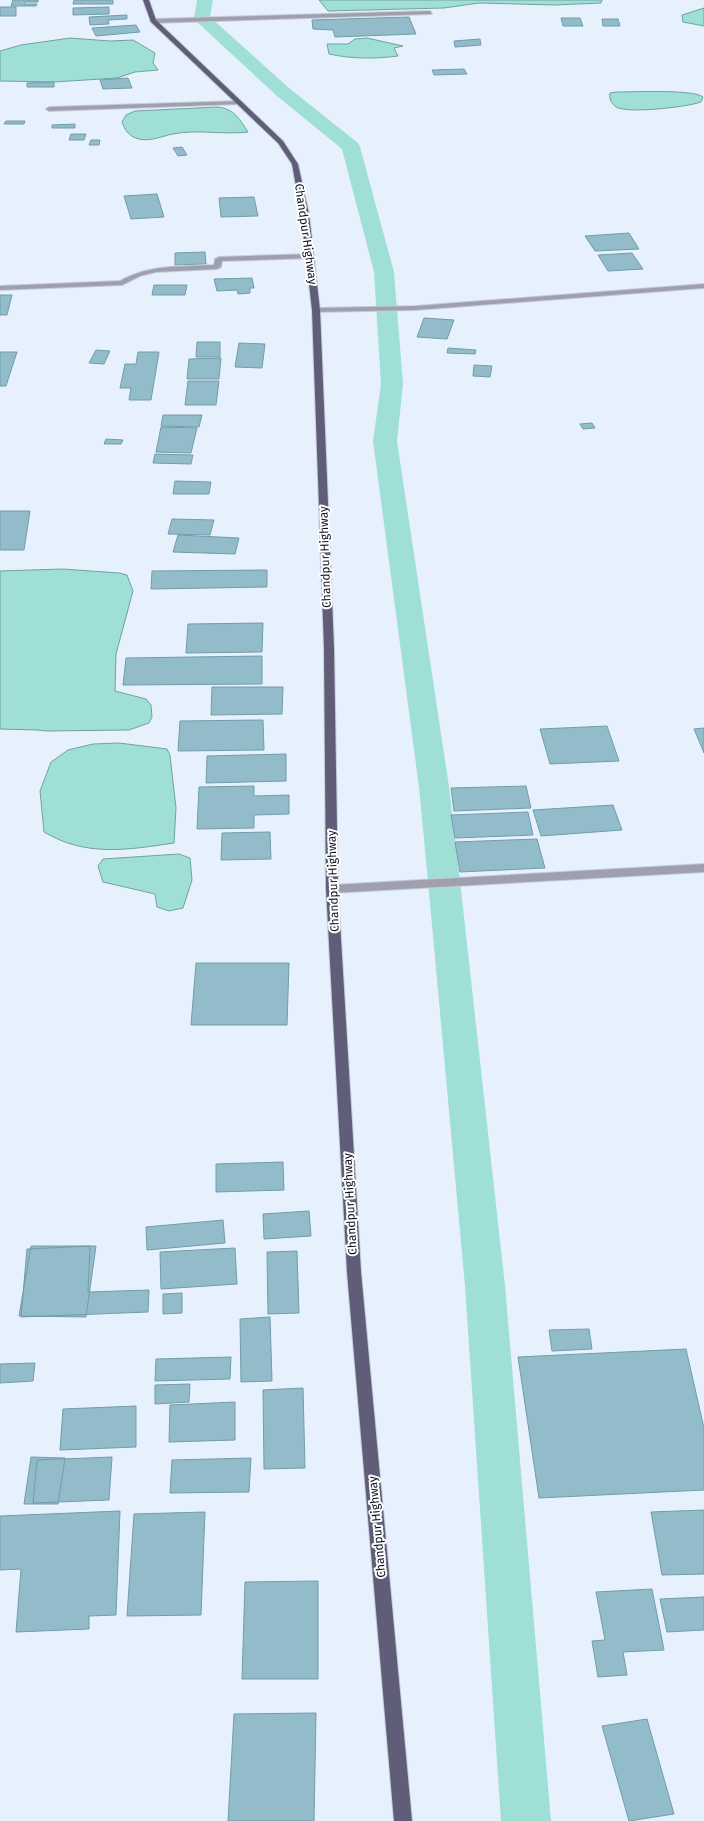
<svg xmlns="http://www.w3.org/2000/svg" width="704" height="1821" font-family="'Fira Sans',sans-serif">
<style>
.water{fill:#9fdfd6;stroke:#72a29e}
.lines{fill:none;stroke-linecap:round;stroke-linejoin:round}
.canal{fill:#9fdfd6;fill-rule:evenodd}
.building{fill:#92bcca;stroke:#729ca9}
.minor-casing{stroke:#c4cdd9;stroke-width:2}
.primary-casing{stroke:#c4cdd9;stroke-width:2}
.minor{fill:#a09fae;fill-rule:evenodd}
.primary{fill:#5f5d77;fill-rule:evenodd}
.labels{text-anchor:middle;stroke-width:4;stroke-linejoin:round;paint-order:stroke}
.street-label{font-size:12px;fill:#0a121c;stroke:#fff}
</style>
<rect width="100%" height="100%" fill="#e7f1fd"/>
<path class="water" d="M319 0H602L601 3 554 5 479 3 444 8 328 11Z
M704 8V26L683 22 682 15Z
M70 38 110 41 133 40 155 53 153 63 158 70 135 72 117 78 54 82 0 81V51L21 45Z
M367 38 403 46 394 48 398 56C375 59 352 59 329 54L327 44H348L355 39Z
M616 92C632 92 693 89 703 97L701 102C687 107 628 114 616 107 611 103 609 99 610 93Z
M218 107C235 109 240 120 248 132 223 135 197 129 173 134 162 136 150 142 139 139 130 137 125 131 122 122L126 115 135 111Z
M63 569 119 573 127 575 133 591 116 654 115 691 146 699 151 705 152 717 149 723 129 730 47 731 36 730 0 729V571Z
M119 743 167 749 170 755 176 808 174 843C127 850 86 857 44 832L40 791 51 762 68 750 93 744Z
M179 854 190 858 192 880 183 908 169 911 157 907 155 894 103 882 98 866 103 859Z"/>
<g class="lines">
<path class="canal" d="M197 0H213L210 17 289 88 358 143 360 147 394 272 403 384 397 441 449 787 460 881 505 1286 551 1821H501L465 1286 428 881 419 787 373 441 381 384 374 272 342 149 277 96 196 21 194 18Z"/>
</g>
<path class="building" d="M13 0H38V2H25L24 4H37L36 6H11Z
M74 0H113V4H73Z
M0 7H16V16H0Z
M109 7V14L73 15V8Z
M127 15V19L108 20 109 24 90 25 89 17Z
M409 17 416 34 335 37 333 30 313 29 312 20Z
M561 18H580L583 26H563Z
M602 19H618L620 26H603Z
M136 25 140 32 96 36 92 28Z
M480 39 481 45 455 47 454 41Z
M464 69 467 74 434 75 432 70Z
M128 78 132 88 103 89 100 80Z
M54 82V87H27V83Z
M6 121H25L24 124H4Z
M75 124V128H52V125Z
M71 134H86L84 140H69Z
M91 140H100L99 145H89Z
M182 147 187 155 178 156 173 148Z
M157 194 164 217 131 219 124 196Z
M254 197 258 216 221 217 219 198Z
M629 233 639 249 595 251 585 236Z
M205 252 206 264 175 265V253Z
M632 253 643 269 608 271 598 255Z
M252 278 254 288H250V293L238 294 237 290 217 291 214 279Z
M154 285H187L185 295H152Z
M0 295H12L7 315H0Z
M424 318 454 320 447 339 417 337Z
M197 342H220V357H196Z
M239 343 265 344 262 368 235 367Z
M448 348 476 350 475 354 447 353Z
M96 350 110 351 104 364 89 363Z
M0 352H17L6 386H0Z
M138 352H159L151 400H129L131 388H120L125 364H136Z
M221 358 219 379H187L189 359Z
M474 365 492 366 490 377 473 376Z
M188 381H219L216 405H185Z
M163 415H202L199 427 161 426Z
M592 423 595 428 583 429 580 424Z
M161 427 197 428 191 453 156 452Z
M106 439 123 440 121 444H104Z
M155 454 193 455 191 464 153 463Z
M175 481 211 482 209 494H173Z
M0 511H30L24 550H0Z
M172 519 214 520 210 535 168 534Z
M178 535 239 538 235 554 173 552Z
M267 570V587L151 589 152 571Z
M263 623 262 652 186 653 188 624Z
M262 656V684L123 685 126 658Z
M212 687H283L282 714 211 715Z
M263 720 264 750 178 751 180 721Z
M607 726 619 761 550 764 540 729Z
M704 728V753L694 729Z
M286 754V781L206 783 207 756Z
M254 786V796L289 795V814L254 815V828L197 829 199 787Z
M526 786 531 808 454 811 451 788Z
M613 805 622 830 541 836 533 810Z
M528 812 533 835 455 838 451 815Z
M270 832 271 859 221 860 222 833Z
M537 839 545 868 460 872 455 842Z
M196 963H289L287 1025H191Z
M283 1162 284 1190 216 1192V1164Z
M309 1211 311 1236 264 1239 263 1214Z
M223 1220 225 1243 147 1250 146 1227Z
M31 1246H96L86 1317 19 1316Z
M90 1246 88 1292 149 1290 148 1312 21 1317 27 1249Z
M235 1248 237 1284 161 1289 160 1252Z
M297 1251 299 1313 268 1314 267 1252Z
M182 1293V1313L163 1314V1294Z
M270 1317 272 1381 241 1382 240 1319Z
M589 1329 592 1349 552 1351 549 1330Z
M686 1349 704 1428V1490L539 1498 518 1357Z
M231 1357 230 1379 155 1381 156 1359Z
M35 1363 33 1381 0 1383V1364Z
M190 1384 189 1402 155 1404V1385Z
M303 1388 305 1468 264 1469 263 1390Z
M235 1402V1440L169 1442 170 1405Z
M136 1406V1447L60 1450 63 1409Z
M31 1457 65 1458 58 1504H24Z
M112 1457 109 1500 33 1503 37 1460Z
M251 1458 249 1492 170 1493 172 1460Z
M704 1510V1574L662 1575 651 1512Z
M120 1511 116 1615 89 1616V1629L16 1632 21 1569 0 1570V1516Z
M205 1512 201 1615 127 1616 134 1514Z
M318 1581V1679H242L245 1582Z
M652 1589 664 1650 623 1652 627 1675 598 1677 592 1641 605 1640 596 1592Z
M704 1597V1630L667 1632 660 1599Z
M316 1713 314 1821H228L234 1714Z
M647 1719 674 1814 629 1821 602 1726Z"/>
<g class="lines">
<defs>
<path id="minor" d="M430 11 432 14 153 23 150 21 153 19Z
M239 101 242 103 241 104 49 111 46 109 49 107Z
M311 254 315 256 314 258 222 261 221 267 217 269 156 272 140 276 122 285 0 290V286L120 281C150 264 181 267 214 265L215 259 219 257Z
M704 284V288L416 310 316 312 312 310 316 308 416 306Z
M704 864V872L332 893 326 889 332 885Z"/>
<path id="primary" d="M143 0H149L156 20 283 141 298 164 309 214 320 310 334 648 338 889 361 1272 412 1821H394L347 1272 326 889 324 648 312 310 301 214 292 164 278 143 151 22Z"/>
</defs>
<use href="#minor" class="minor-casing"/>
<use href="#primary" class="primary-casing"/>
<use href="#minor" class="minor"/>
<use href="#primary" class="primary"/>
</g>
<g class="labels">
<g class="street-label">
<text transform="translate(306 234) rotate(82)" y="4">Chandpur Highway</text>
<text transform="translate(325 557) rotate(-92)" y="4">Chandpur Highway</text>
<text transform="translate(333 881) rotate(-92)" y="4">Chandpur Highway</text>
<text transform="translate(350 1204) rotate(-93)" y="4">Chandpur Highway</text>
<text transform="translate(377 1527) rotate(-95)" y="4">Chandpur Highway</text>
</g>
</g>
</svg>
